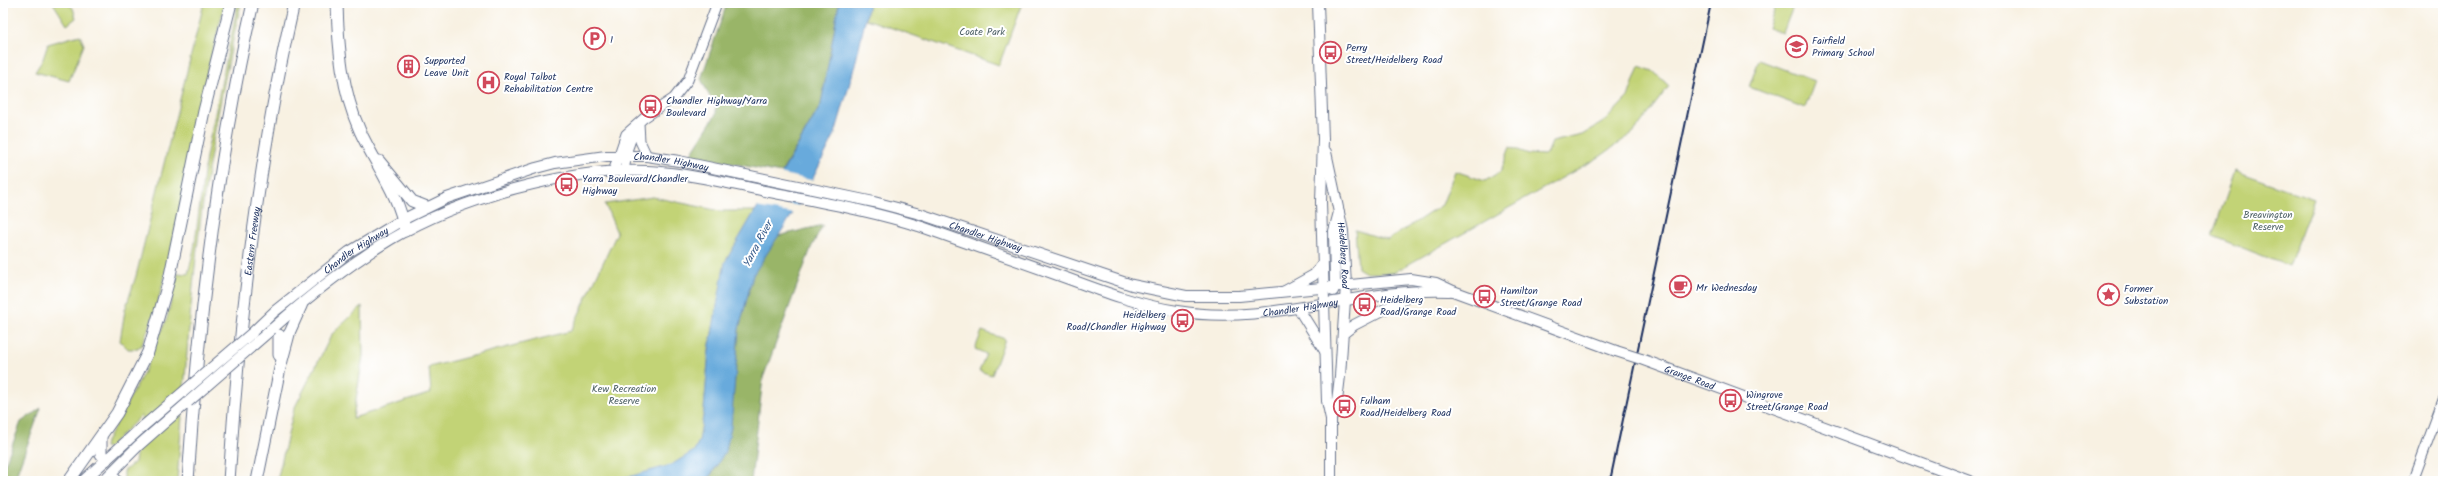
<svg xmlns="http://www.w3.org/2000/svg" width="2446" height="484" font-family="Kalam,sans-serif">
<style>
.green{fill:#c2d376;stroke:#6e816a}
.forest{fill:#99b567;stroke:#5a7262}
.water{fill:#67aadc;stroke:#416c9d}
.pier{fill:#f8f1e2}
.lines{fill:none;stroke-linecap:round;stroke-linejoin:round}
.secondary-casing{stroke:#68738c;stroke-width:11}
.primary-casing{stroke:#68738c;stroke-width:12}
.highway-casing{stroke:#68738c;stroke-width:13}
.secondary{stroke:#fff;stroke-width:9}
.primary{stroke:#fff;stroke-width:10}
.highway{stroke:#fff;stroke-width:11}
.rail{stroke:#1b2f5e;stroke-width:2}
.primary-bridge-casing{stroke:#68738c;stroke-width:12;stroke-linecap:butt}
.primary-bridge{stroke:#fff;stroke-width:10}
.labels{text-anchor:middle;stroke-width:4;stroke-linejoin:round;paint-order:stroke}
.park-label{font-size:10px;fill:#4d6065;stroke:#fff}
.poi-label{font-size:10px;fill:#1b2f5e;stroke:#fff;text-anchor:start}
.street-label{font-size:10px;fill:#1b2f5e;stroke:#fff}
.water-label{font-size:11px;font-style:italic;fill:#365a8a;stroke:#fff}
</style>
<rect width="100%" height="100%" fill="#fff"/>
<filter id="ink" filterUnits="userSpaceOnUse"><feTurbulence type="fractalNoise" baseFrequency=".025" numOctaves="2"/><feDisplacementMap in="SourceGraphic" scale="8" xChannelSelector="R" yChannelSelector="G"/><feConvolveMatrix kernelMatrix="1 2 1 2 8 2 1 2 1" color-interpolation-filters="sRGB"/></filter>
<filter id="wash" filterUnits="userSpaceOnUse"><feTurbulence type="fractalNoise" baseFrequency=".012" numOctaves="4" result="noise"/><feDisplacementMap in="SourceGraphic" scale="16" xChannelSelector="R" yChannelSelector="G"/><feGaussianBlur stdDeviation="0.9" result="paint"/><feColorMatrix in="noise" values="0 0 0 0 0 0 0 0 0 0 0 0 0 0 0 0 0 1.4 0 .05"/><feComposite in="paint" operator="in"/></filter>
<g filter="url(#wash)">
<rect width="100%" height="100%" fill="#f8f1e2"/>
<path class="green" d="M53 3H67L73 8 76 18 67 25Z
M204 3H225L207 73 169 261 155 312 142 345 136 349H128L120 341 125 310 136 276Z
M238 3H241C225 76 210 150 200 224 189 309 184 395 177 481H124V471L135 462 142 415 108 448 105 447 106 442 145 370 167 318 178 273 188 274 194 249 206 157Z
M869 3H1022L999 65 866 19Z
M1777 3 1794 4 1783 33 1768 28Z
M80 35 84 45 69 81 35 72 43 59 48 44Z
M1759 60 1815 81 1805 108 1749 87Z
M1639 66 1653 71 1669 86 1634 132 1601 156 1393 273H1366L1358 268 1355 230 1388 240 1442 205 1455 171 1485 181 1501 171 1510 147 1529 154 1544 155 1548 152 1552 142 1582 135 1605 121 1628 97Z
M2235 171 2314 199 2289 266 2212 236Z
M653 197 720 211H755L725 262 709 350 704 410 699 441 694 451 671 465 614 481H277L294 409 332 334 362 306 363 356 353 418 431 393 429 367 571 331 617 233 605 204Z
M982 331 1005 339 992 375 979 371 986 354 975 349Z"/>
<path class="forest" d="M727 3H839L821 105 781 173 690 155 716 114V101L710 97 701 79Z
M823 225 811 248 763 378 751 481H707L717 466 733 397 739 329 753 275 778 236Z
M41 408 14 481H3V464H5L21 422Z"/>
<path class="water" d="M839 3H869L855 65 835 134 803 198 753 275 739 329 731 427 726 450 707 481H614L671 465 694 451 699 441 704 410 709 350 725 262 755 211 783 171 821 105Z"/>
<path class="pier" d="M779 173 815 181 802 204 763 196Z
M761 198 800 206 795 214 756 207Z"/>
</g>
<g filter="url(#ink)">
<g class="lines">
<defs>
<path id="secondary" d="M639 123 640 141 647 156
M624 171 628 148 636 126
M613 172 626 134 644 118 674 98 688 80 717 3
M2413 481 2443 400"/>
<g id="primary">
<path d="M1318 3 1323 139 1321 202 1327 401 1331 419V481"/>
<path id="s1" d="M1326 152 1343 231 1346 285 1340 376 1337 401 1331 419"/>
<path d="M1285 291 1314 275 1322 265"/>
<path d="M1333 291 1335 283 1334 231 1339 212"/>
<path d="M1298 308 1325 351"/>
<path id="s2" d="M272 329C309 296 348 265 391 239 458 199 569 167 648 171 689 173 730 184 770 192 821 202 873 211 922 227 971 244 1020 262 1069 279 1104 292 1139 305 1177 311 1268 327 1358 287 1449 291"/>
<path d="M1345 332 1354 325 1416 293"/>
<path id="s3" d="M252 333 275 311 349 252 404 219 447 198 536 168 555 163 606 156H647L679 161 874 202 920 214 1132 285 1186 296H1239L1411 279 1436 283 1453 291 1616 351"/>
<path d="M289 334 302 305"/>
<path id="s4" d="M1641 359 1970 481"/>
<path d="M83 481 140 429"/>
<path d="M103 481 138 446 188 402"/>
</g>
<g id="highway">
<path d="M337 3C338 47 342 91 360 131 374 162 401 198 405 231"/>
<path d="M379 161 412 201 427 207"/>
<path d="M279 335V355"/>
<path d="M101 438V454L106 460"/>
<path d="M115 479 116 481"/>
<path d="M69 481 117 413 148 352 169 280 204 111 231 3"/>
<path d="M188 481C198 321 217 160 253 3"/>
<path id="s5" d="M229 481C239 320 258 160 294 3"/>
<path d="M257 481 280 368 289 334"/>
</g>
</defs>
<use href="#secondary" class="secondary-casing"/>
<use href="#primary" class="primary-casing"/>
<use href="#highway" class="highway-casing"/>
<use href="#secondary" class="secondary"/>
<use href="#primary" class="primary"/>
<use href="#highway" class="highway"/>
<path class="rail" d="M1610 481 1711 3"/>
<defs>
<path id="primary-bridge" d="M1616 351 1641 359
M188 402 272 329
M140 429 252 333"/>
</defs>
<use href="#primary-bridge" class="primary-bridge-casing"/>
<use href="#primary-bridge" class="primary-bridge"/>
</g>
</g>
<defs>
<symbol id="parking-ring" viewBox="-11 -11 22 22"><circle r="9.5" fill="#fff" stroke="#d1495b" stroke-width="1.5"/><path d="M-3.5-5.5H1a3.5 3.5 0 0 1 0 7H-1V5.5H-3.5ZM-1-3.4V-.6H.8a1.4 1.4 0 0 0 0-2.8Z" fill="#d1495b"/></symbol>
<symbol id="school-ring" viewBox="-11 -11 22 22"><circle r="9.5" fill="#fff" stroke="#d1495b" stroke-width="1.5"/><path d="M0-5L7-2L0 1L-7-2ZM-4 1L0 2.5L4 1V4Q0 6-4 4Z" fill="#d1495b"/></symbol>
<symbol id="bus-ring" viewBox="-11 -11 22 22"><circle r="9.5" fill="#fff" stroke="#d1495b" stroke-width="1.5"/><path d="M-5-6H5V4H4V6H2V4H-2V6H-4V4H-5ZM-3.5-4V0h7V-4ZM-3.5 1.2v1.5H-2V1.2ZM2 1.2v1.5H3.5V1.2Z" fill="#d1495b"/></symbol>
<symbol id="building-ring" viewBox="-11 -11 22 22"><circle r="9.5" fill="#fff" stroke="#d1495b" stroke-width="1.5"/><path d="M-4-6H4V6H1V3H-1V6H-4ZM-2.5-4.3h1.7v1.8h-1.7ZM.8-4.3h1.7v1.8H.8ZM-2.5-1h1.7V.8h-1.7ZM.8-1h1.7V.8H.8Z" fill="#d1495b"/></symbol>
<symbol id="hospital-ring" viewBox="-11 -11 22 22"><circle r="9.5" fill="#fff" stroke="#d1495b" stroke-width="1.5"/><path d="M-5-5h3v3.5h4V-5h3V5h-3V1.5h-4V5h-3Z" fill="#d1495b"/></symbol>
<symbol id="cafe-ring" viewBox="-11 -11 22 22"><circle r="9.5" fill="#fff" stroke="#d1495b" stroke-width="1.5"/><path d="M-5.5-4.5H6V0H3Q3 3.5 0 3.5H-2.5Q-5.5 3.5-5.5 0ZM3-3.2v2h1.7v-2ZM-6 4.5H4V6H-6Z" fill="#d1495b"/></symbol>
<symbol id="sight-ring" viewBox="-11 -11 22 22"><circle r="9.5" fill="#fff" stroke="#d1495b" stroke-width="1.5"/><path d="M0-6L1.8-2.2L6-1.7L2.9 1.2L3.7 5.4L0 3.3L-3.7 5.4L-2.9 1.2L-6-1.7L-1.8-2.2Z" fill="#d1495b"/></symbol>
</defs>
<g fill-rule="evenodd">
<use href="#parking-ring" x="582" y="26" width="25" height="25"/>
<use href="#school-ring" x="1784" y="34" width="25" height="25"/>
<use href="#bus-ring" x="1318" y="40" width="25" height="25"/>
<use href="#building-ring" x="396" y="54" width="25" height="25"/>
<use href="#hospital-ring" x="476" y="70" width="25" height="25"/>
<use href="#bus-ring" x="638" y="94" width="25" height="25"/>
<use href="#bus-ring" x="554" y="172" width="25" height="25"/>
<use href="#cafe-ring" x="1668" y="274" width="25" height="25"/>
<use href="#sight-ring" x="2096" y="282" width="25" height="25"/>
<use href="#bus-ring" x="1472" y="284" width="25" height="25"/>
<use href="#bus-ring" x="1352" y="292" width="25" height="25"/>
<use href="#bus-ring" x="1170" y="308" width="25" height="25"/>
<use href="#bus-ring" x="1718" y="388" width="25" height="25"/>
<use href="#bus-ring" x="1332" y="394" width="25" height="25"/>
</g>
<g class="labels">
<g class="park-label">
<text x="982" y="35">Coate Park</text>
<text x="2268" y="218">Breavington<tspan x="2268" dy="12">Reserve</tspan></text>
<text x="624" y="392">Kew Recreation<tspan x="624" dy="12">Reserve</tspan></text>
</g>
<g class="poi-label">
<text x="610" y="43">1</text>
<text x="1812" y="44">Fairfield<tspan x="1812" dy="12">Primary School</tspan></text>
<text x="1346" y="51">Perry<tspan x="1346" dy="12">Street/Heidelberg Road</tspan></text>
<text x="424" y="64">Supported<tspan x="424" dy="12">Leave Unit</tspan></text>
<text x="504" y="80">Royal Talbot<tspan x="504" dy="12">Rehabilitation Centre</tspan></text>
<text x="666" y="104">Chandler Highway/Yarra<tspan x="666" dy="12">Boulevard</tspan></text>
<text x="582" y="182">Yarra Boulevard/Chandler<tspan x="582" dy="12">Highway</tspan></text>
<text x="1696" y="291">Mr Wednesday</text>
<text x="2124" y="292">Former<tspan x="2124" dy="12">Substation</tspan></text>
<text x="1500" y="294">Hamilton<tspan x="1500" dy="12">Street/Grange Road</tspan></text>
<text x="1380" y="303">Heidelberg<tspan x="1380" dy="12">Road/Grange Road</tspan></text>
<text x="1166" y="318" text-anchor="end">Heidelberg<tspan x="1166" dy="12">Road/Chandler Highway</tspan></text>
<text x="1746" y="398">Wingrove<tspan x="1746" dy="12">Street/Grange Road</tspan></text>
<text x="1360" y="404">Fulham<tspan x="1360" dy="12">Road/Heidelberg Road</tspan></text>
</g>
<g class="street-label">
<text dy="4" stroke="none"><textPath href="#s3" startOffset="469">Chandler Highway</textPath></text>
<text dy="4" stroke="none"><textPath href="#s3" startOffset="793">Chandler Highway</textPath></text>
<text dy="4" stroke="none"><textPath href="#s5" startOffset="241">Eastern Freeway</textPath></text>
<text dy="4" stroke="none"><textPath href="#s3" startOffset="133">Chandler Highway</textPath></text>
<text dy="4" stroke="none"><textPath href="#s1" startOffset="105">Heidelberg Road</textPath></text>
<text dy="4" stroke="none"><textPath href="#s2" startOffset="1091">Chandler Highway</textPath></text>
<text dy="4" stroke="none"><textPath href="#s4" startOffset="52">Grange Road</textPath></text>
</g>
<g class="water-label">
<text transform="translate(757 244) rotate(-62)" y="4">Yarra River</text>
</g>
</g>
<rect width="2446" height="484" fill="none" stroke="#fff" stroke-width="16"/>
</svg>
